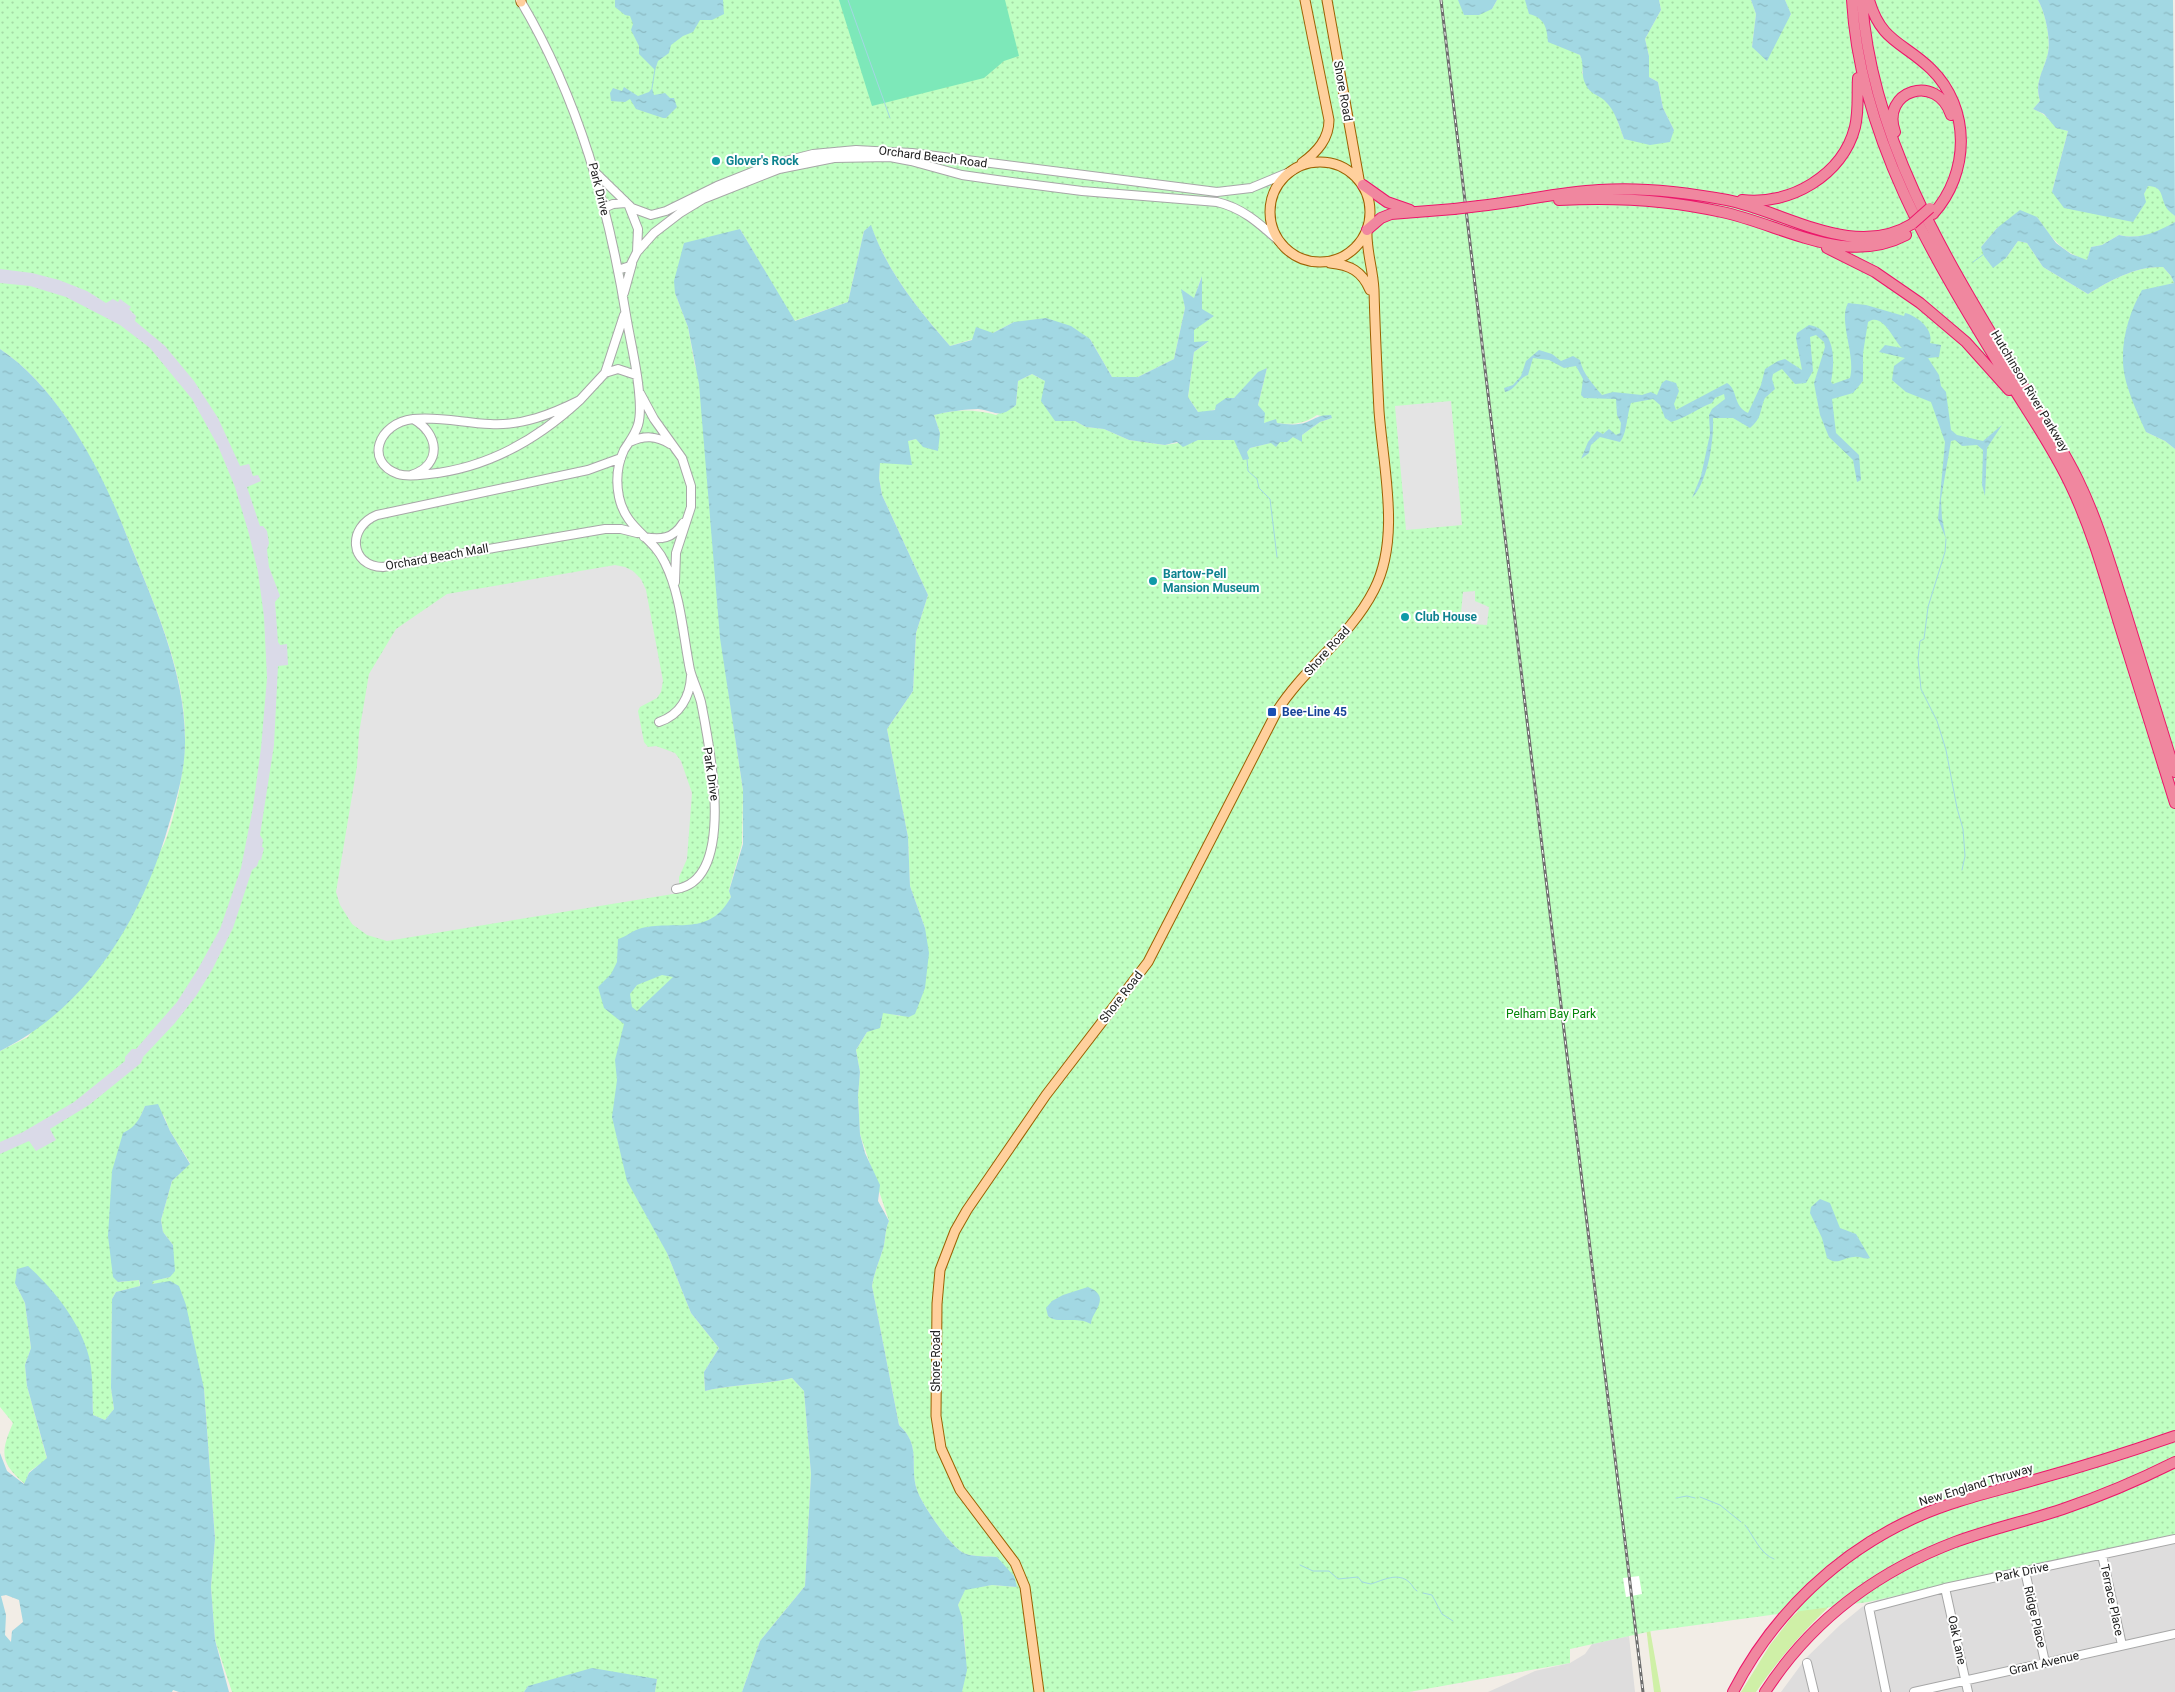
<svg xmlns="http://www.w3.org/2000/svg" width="2175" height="1692" font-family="Roboto,sans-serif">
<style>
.residential{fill:#dedddd}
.grass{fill:#cff0a7}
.park{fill:url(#park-dots)}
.pitch{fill:#7de8b9}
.parking{fill:#e4e4e4}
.plaza{fill:#dadae8}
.water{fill:url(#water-ripples);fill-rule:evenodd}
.pier{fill:#fff}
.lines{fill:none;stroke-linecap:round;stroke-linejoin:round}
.stream{stroke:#a2d8e3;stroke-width:1}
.minor-casing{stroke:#a7a7a7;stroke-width:10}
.major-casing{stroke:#9c6100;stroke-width:11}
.highway-casing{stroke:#ec166a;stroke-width:12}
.minor{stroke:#fff;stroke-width:8}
.major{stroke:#ffd09d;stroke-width:9}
.highway{stroke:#f0879f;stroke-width:10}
.rail-casing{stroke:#6e6e6e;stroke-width:3}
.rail{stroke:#fff;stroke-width:1;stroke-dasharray:4;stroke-linecap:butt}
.highway-bridge-casing{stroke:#ec166a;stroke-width:12;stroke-linecap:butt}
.highway-bridge{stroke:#f0879f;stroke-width:10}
.culture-dot{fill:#0f9aa8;stroke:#fff;stroke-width:2}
.transit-dot{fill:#1a4fb4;stroke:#fff;stroke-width:2}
.labels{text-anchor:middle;stroke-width:4;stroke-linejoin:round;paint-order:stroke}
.street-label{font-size:12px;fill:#202020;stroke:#fff}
.culture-label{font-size:12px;font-weight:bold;fill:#0d838f;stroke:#fff;text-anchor:start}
.transit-label{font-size:12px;font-weight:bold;fill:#164399;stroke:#fff;text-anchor:start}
.park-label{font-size:12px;fill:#028607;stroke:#fff}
</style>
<defs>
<pattern id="park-dots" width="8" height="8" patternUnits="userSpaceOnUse" patternTransform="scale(1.25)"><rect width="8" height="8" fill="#c0ffc2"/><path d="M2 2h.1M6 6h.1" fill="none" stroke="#a5daa6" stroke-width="1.8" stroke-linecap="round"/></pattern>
<pattern id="water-ripples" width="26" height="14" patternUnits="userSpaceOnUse" patternTransform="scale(1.25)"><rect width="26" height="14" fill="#a2d8e3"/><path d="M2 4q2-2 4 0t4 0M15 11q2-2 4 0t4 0" fill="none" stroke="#8bb9c2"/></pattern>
</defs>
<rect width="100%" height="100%" fill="#f2ede6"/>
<path class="residential" d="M2175 1534V1692H1781L1806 1658 1840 1625 1862 1607 1877 1600Z
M1629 1636 1635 1692H1488L1535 1671 1570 1663 1585 1654 1592 1644Z"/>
<path class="grass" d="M1833 1578 1838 1598C1807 1627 1780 1657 1756 1692H1741L1770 1645 1791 1618Z
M1642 1594 1645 1601 1661 1692H1654Z"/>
<path class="park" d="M0 0H1459L1492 9 1497 0H1525L1566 48 1580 55 1584 64 1582 73 1614 111 1624 139 1674 130 1663 108 1658 82 1649 77V56L1645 39 1661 10 1659 0H1751L1756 14 1752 47 1791 15 1785 0H2038C2045 12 2051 39 2048 53 2044 71 2034 82 2040 101L2033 109C2051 116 2052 127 2068 131L2052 192 2144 194 2148 185C2168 188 2161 203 2175 216V222C2158 233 2140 240 2119 235L2102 245 2091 247 2087 261C2059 249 2054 241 2037 217L1997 228 1981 247 2006 258 2018 241 2027 243 2043 267 2088 294C2111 280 2136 266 2163 267L2171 276 2174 283 2163 286 2146 432 2165 441 2175 449V1534L1868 1602 1652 1631 1570 1649V1663L1409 1692H962C968 1663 966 1633 958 1605L965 1589 992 1585 1017 1587 997 1557C987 1556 975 1557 966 1554 953 1551 921 1503 917 1490 909 1466 922 1446 899 1425L872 1286C874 1274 878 1264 882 1252 886 1242 884 1232 889 1221L860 1134 858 1096 860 1072 856 1050 867 1032 883 1012 900 1016 925 928 910 886 908 837 887 729 913 691 916 633 928 595 882 495 879 478 880 463 908 441 940 433 934 415C954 409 976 409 996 415L1016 405 1018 381 1032 374 1045 381 1055 421H1075L1086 427 1104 429 1129 440 1165 445 1198 440H1234L1247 452 1250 448 1302 435 1320 422 1332 418 1317 415C1304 424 1292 425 1277 423L1276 420 1264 423 1258 405 1267 368C1251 383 1221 416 1198 412L1188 397 1194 352 1208 342H1194V330L1202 309 1201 278 1194 299 1182 290 1185 308 1174 359 1138 377H1112L1090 339 1014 322 993 333 950 346C918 309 888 273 871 226L864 231 848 302 794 321 740 229 675 293 688 327 695 366 700 373 721 640 743 791 742 844 729 890 731 897 722 913 712 920 683 968 667 1253 691 1313 719 1348 704 1372 705 1391C734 1384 763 1385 792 1378L804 1391 811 1474 805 1586 760 1641 742 1692H655L657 1679 528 1686 524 1692H232L215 1640 211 1587 215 1538 204 1389 170 1282 152 1284V1281L170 1277 173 1245 163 1232 161 1220 172 1181 190 1163 170 1131 164 1116 145 1106 138 1122 131 1130 118 1282 139 1280 140 1286 116 1292 112 1299 111 1388 114 1409 105 1420 93 1415 91 1373 15 1283 25 1303 31 1348 25 1365 27 1386 47 1459 29 1472 25 1484C0 1463 0 1453 13 1423L0 1407V1051L28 1037C59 992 91 947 123 902 135 884 155 863 164 844 175 819 184 771 185 744 187 686 164 628 143 576 113 500 71 396 0 349Z"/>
<path class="pitch" d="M839 0H1005L1019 56 1004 61 984 78 872 106Z"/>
<path class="parking" d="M1451 401 1462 525 1406 530 1395 406Z
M615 565 625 567 633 571 641 579 646 590 663 681 661 692 657 698 640 707 638 711 644 742 648 747 656 746 675 753 681 761 692 793 687 859 679 877V893L387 941 367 935 352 924 340 905 336 892 357 766 359 733 369 674 396 629 447 594Z
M1475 591V601L1489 607 1487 625 1471 624V614L1461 613 1463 592Z"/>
<path class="plaza" d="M0 269 32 273 59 280 87 291 106 303 113 299 118 302 120 299 131 307 129 309 136 316 135 321 165 346 194 381 218 418 240 466 249 464 253 476 258 475 261 481 247 487 260 526H263L267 531 269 543 267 550 269 567 280 596 275 602 278 642 280 645 287 644 288 665 278 666 274 745 260 835 263 840 262 847 264 848 261 860H259L257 866 252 870 233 928 212 970 196 996 175 1023 143 1057 141 1063 89 1105 50 1129 56 1140 36 1151 29 1141 0 1154V1142L23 1132 74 1102 125 1061V1057L132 1049H136L177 1002 198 969 220 929 241 868 253 807 261 748 267 678 264 617 258 572 249 534 235 487 218 446 192 399 150 348 120 325 66 297 30 286 0 283Z"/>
<path class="water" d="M615 0H723L724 14 712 20H700L693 32 683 36 671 45 669 53 658 61 655 70 639 54V46L631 30 633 24 630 16 625 15 615 7Z
M1458 0H1497L1492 9 1479 15H1464Z
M1525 0H1659L1661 10 1645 39 1649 56V77L1658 82 1663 108 1674 130 1670 142 1650 145 1624 139C1619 125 1615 110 1604 100 1597 94 1590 94 1586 85 1580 75 1585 65 1580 55L1548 42C1547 28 1545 18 1529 14Z
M1751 0H1785L1791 14 1767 61 1752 47 1756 14Z
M2038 0H2173L2175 216C2172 213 2168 211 2166 207 2160 196 2164 187 2148 186L2144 194 2146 202 2133 222 2064 208 2052 192 2068 131 2056 128 2044 114 2033 109 2040 101C2034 81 2044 71 2048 53 2051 39 2045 12 2038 0Z
M624 87 638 96 649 92 652 88 654 95 665 93 670 98H674L677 107 666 118H663L636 109 630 99 625 102 611 101 610 93 613 88 622 91Z
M2020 210 2037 217 2056 243 2071 254 2087 260 2091 247 2102 245 2119 235C2141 240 2157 232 2175 222V449L2165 441 2146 432C2137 412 2123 383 2123 361 2122 337 2130 311 2142 290L2174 283 2171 276 2163 267C2136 266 2111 280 2088 294L2043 267 2027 243 2018 241 2006 258 1993 268 1984 256 1981 247 1997 228Z
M871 225C887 272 918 309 950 346L972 340 976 327 993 333 1014 322 1046 318 1071 326 1090 339 1112 377H1138L1174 359 1185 308 1181 289 1194 298 1202 276V309L1214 316 1194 330V342L1209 341 1194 352 1188 397 1198 412 1215 410 1216 405 1226 398H1234L1258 372 1267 368 1258 405 1265 413 1264 423 1276 419 1277 423C1286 424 1297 426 1307 422 1317 418 1318 415 1331 415L1332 418 1320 422 1302 435V442L1293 437 1287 442H1280L1276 447 1271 443 1250 448 1247 452 1249 459 1243 460 1234 440H1198L1183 447 1177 442 1165 445 1129 440 1104 429 1086 427 1075 421H1055L1041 401 1045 381 1032 374 1018 381 1016 405C998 420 997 411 978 409 967 409 945 412 934 415L940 433 938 451 923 447 916 439 908 441 912 465 880 463 879 478 882 495 928 595 916 633 913 691 887 729 908 837 910 886 925 928 929 953 925 988 915 1014 909 1017 883 1013 880 1028 867 1032 856 1050 860 1072 858 1096 860 1134 865 1153 880 1185 878 1201 889 1221C884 1232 886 1242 882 1252 878 1264 874 1274 872 1286L899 1425C922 1446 909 1465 917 1490 921 1503 953 1551 966 1554 975 1557 987 1556 997 1557L1014 1576 1017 1587 992 1585 965 1590 958 1605 962 1617 967 1670 962 1692H742L760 1641 805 1586 811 1474 804 1391 792 1378C763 1385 734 1384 705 1391L704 1372 719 1348 691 1313 667 1253 627 1181 612 1117 617 1080 615 1060 624 1024 604 1008 598 987 611 974 617 962 618 939C626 937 633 930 642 928 678 920 709 937 731 897L729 891 743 844V790L720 638 699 384 688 327 675 293 674 281 684 243 740 229 795 321 848 302 864 231ZM662 975 673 977 637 1011 632 1007 630 994 637 985Z
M1848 303 1866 305 1904 316 1905 313C1917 316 1934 329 1930 343L1941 345 1939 357 1928 358 1939 375 1941 386 1946 392 1951 430 1957 435 1983 441 2002 425 1987 448 1985 496 1982 485 1983 450 1977 445 1962 446 1955 440 1951 441 1941 499 1942 518 1946 539 1938 519 1945 442 1931 402 1906 392 1892 380 1894 366 1905 358 1879 352 1885 345 1902 348C1893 340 1883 312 1868 322L1863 353V381L1853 393 1832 399 1836 433 1859 455 1861 480 1857 482 1853 460 1829 437 1820 415 1814 383 1825 347 1824 342 1816 335 1810 337 1813 371 1806 383 1795 384 1782 369 1773 374 1772 379 1775 389 1765 398C1759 411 1763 417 1750 428L1733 418H1713C1714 440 1708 482 1692 498L1701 476 1710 434 1709 415 1712 409 1725 399 1724 394 1715 398 1712 403C1698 408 1686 418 1671 422L1665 418 1660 405 1653 399 1631 403C1627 414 1627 434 1620 442L1600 437 1591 445 1589 453 1581 459 1588 442 1597 431 1603 434 1609 429 1616 435 1620 433 1621 423 1617 415 1616 399 1584 398 1581 395 1583 379 1576 366 1564 368 1549 360 1533 358 1528 375C1518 378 1516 390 1505 392L1504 388 1513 385 1521 376 1526 361 1539 350 1552 354 1561 361 1573 356 1580 360C1583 374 1592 383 1602 395L1613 392 1642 395 1651 392 1657 395 1662 383 1666 380 1676 383 1679 391 1674 404 1676 410 1727 383C1739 391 1732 405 1748 413L1761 385 1765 369 1778 361 1785 359 1802 370 1796 338 1797 333 1809 325C1836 329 1835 361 1831 382L1833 384 1850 378C1856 355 1838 321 1848 303Z
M0 349C58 387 102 471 126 534 152 600 186 671 185 743 185 770 177 798 169 824 142 918 90 1006 0 1051Z
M158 1104 170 1131 190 1164 172 1181 161 1220 163 1232 173 1245 175 1271 170 1277 153 1281 152 1284 170 1281 179 1286 186 1305 204 1389 215 1539 211 1587 215 1640 229 1692H179L173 1690 172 1692H0V1453L7 1471 24 1484 29 1473 47 1458 27 1386 25 1365 31 1348 25 1303 15 1283 17 1269 28 1266C52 1288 77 1318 87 1350 94 1370 92 1394 93 1415L105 1420 114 1409 111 1388 112 1299 116 1292 140 1286V1283L139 1280 118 1282 113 1277 108 1236 112 1171 123 1133C136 1127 140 1118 145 1106ZM6 1595 19 1600 23 1622 12 1631 11 1642 5 1635 6 1615 1 1596Z
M1820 1199 1830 1203 1840 1228 1856 1234 1870 1258C1863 1260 1861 1256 1854 1257 1844 1257 1837 1266 1827 1258L1822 1238 1810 1213 1811 1207Z
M1088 1287C1113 1297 1091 1312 1091 1324 1076 1315 1057 1325 1048 1316L1046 1308 1052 1301 1063 1295Z
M592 1668 657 1679 655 1692H524L528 1686Z"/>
<path class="pier" d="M1639 1576 1642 1594 1626 1597 1623 1578Z"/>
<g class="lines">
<path class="stream" d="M848 0 890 118
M652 88 655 69
M1973 262 1984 254
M1247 459 1248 471 1257 479 1259 488 1270 499 1277 557
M1946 539 1945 552 1928 607 1924 639 1920 641 1918 659 1921 689 1937 721 1946 750 1957 808 1963 829 1965 856 1962 870
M1700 1497 1720 1505 1741 1522
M1676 1498 1687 1496 1695 1498
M1745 1525C1754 1536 1760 1554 1774 1559
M1300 1565 1313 1571H1329L1338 1579 1358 1577 1362 1582 1371 1584C1383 1580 1398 1572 1409 1582 1413 1585 1413 1589 1417 1591
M1423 1593 1432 1595 1442 1614 1453 1621"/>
<defs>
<path id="minor" d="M520 0C579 99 609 208 627 321 631 344 637 368 639 392 640 402 641 415 638 425 635 435 629 442 624 450 617 465 616 482 619 497 626 530 653 536 665 563 681 595 683 635 690 670 693 681 698 691 701 702 709 743 738 880 676 889
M596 173 632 208 651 215 666 211 717 186 770 165 813 154 856 150 912 153 1217 192 1251 188 1292 171
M629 206 638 229 637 252
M604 208 613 204 626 203
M618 270 630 266 637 252 654 233 680 213 703 199 779 169 834 158 890 157 911 161 962 175 997 180 1082 191 1217 202C1243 208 1260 224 1279 241
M624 293 632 264
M605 373 618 369 636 375
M640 393 654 419 682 458 691 486V507L676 553 675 582
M580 400 605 373 624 315
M630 442C645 435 656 436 670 444
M621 458 588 470 377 515C347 527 349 566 383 567L605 529H621L637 533
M411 475C443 465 439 433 413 419 378 423 364 462 398 474 408 477 419 475 429 474 487 468 538 439 580 400 552 414 522 426 490 424 464 423 439 416 413 419
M644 537C661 540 673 539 683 523
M659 722C680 715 690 697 691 676
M2102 1555 2122 1645
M2025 1571 2045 1662
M1945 1588 1968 1692
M1807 1663 1814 1692
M1886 1692 1869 1608 1945 1588 2175 1539
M1914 1692 2175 1634"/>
<path id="major" d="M521 0V2
M1327 0 1359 179
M1270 212a50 50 0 1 1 100 0a50 50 0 1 1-100 0Z
M1302 163C1317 152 1329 139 1329 120L1305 0
M1330 263C1350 265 1362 271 1370 290
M1039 1692 1025 1587 1015 1563 960 1490 941 1448 936 1416 937 1304 940 1270 955 1231 967 1210 1046 1095 1148 962 1277 711C1305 667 1350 637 1374 590 1401 538 1383 467 1379 411 1377 371 1375 330 1374 290 1373 269 1366 250 1367 230"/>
<path id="highway" d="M1852 0C1860 141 1937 263 2009 381 2030 415 2054 449 2071 486 2092 530 2105 577 2119 623 2138 683 2156 743 2175 803
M1862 0C1871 138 1946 259 2016 375 2037 409 2060 443 2078 480 2098 521 2110 564 2124 607 2141 662 2158 717 2175 772
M1869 0C1881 42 1903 42 1931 69 1971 108 1970 173 1933 214
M1895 132C1880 91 1937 72 1951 115
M1363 185 1387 202 1410 210
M1559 200C1613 197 1669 200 1722 212 1783 225 1845 267 1906 235
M1742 200C1790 206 1843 175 1855 127 1859 110 1857 94 1858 78
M1479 206C1519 202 1559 192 1599 190 1642 187 1685 192 1727 200 1787 212 1853 260 1912 224
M1367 230 1381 218 1391 214 1454 209
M1827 248 1875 272 1920 303 1966 342 2009 390
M1733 1692C1773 1614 1839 1551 1919 1516 1955 1500 1996 1491 2034 1480 2082 1467 2129 1452 2175 1436
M1765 1692C1811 1621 1876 1572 1955 1542 1990 1529 2027 1521 2063 1509 2101 1496 2139 1480 2175 1462"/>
</defs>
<use href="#minor" class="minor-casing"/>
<use href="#major" class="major-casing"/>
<use href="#highway" class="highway-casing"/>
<use href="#minor" class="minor"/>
<use href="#major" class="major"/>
<use href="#highway" class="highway"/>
<defs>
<path id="rail" d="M1441 0 1643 1692"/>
</defs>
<use href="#rail" class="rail-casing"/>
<use href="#rail" class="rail"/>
<defs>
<path id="highway-bridge" d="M1454 209 1479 206
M1912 224 1930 208"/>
</defs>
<use href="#highway-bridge" class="highway-bridge-casing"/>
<use href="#highway-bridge" class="highway-bridge"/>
</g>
<g class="culture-dot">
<circle cx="716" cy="161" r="5"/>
<circle cx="1153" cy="581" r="5"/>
<circle cx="1405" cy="617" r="5"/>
</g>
<rect class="transit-dot" x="1267" y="707" width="10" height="10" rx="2.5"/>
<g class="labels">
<g class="street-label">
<text transform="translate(1343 91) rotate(80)" y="4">Shore Road</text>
<text transform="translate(933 157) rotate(7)" y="4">Orchard Beach Road</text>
<text transform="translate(599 189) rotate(76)" y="4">Park Drive</text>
<text transform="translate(2030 391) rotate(59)" y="4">Hutchinson River Parkway</text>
<text transform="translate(437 557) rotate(-10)" y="4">Orchard Beach Mall</text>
<text transform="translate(1327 651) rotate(-48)" y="4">Shore Road</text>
<text transform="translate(711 774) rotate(82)" y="4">Park Drive</text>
<text transform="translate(1121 997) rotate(-52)" y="4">Shore Road</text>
<text transform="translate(936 1361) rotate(-90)" y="4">Shore Road</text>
<text transform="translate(1976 1485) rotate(-17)" y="4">New England Thruway</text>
<text transform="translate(2022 1572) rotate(-12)" y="4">Park Drive</text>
<text transform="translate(2112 1600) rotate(78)" y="4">Terrace Place</text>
<text transform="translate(2035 1617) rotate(77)" y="4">Ridge Place</text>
<text transform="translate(1957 1640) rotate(78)" y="4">Oak Lane</text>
<text transform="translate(2044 1663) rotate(-13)" y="4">Grant Avenue</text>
</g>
<g class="culture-label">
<text x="726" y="165">Glover's Rock</text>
<text x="1163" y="578">Bartow-Pell<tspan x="1163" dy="14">Mansion Museum</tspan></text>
<text x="1415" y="621">Club House</text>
</g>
<g class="transit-label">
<text x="1282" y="716">Bee-Line 45</text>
</g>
<g class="park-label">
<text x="1551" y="1018">Pelham Bay Park</text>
</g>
</g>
</svg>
